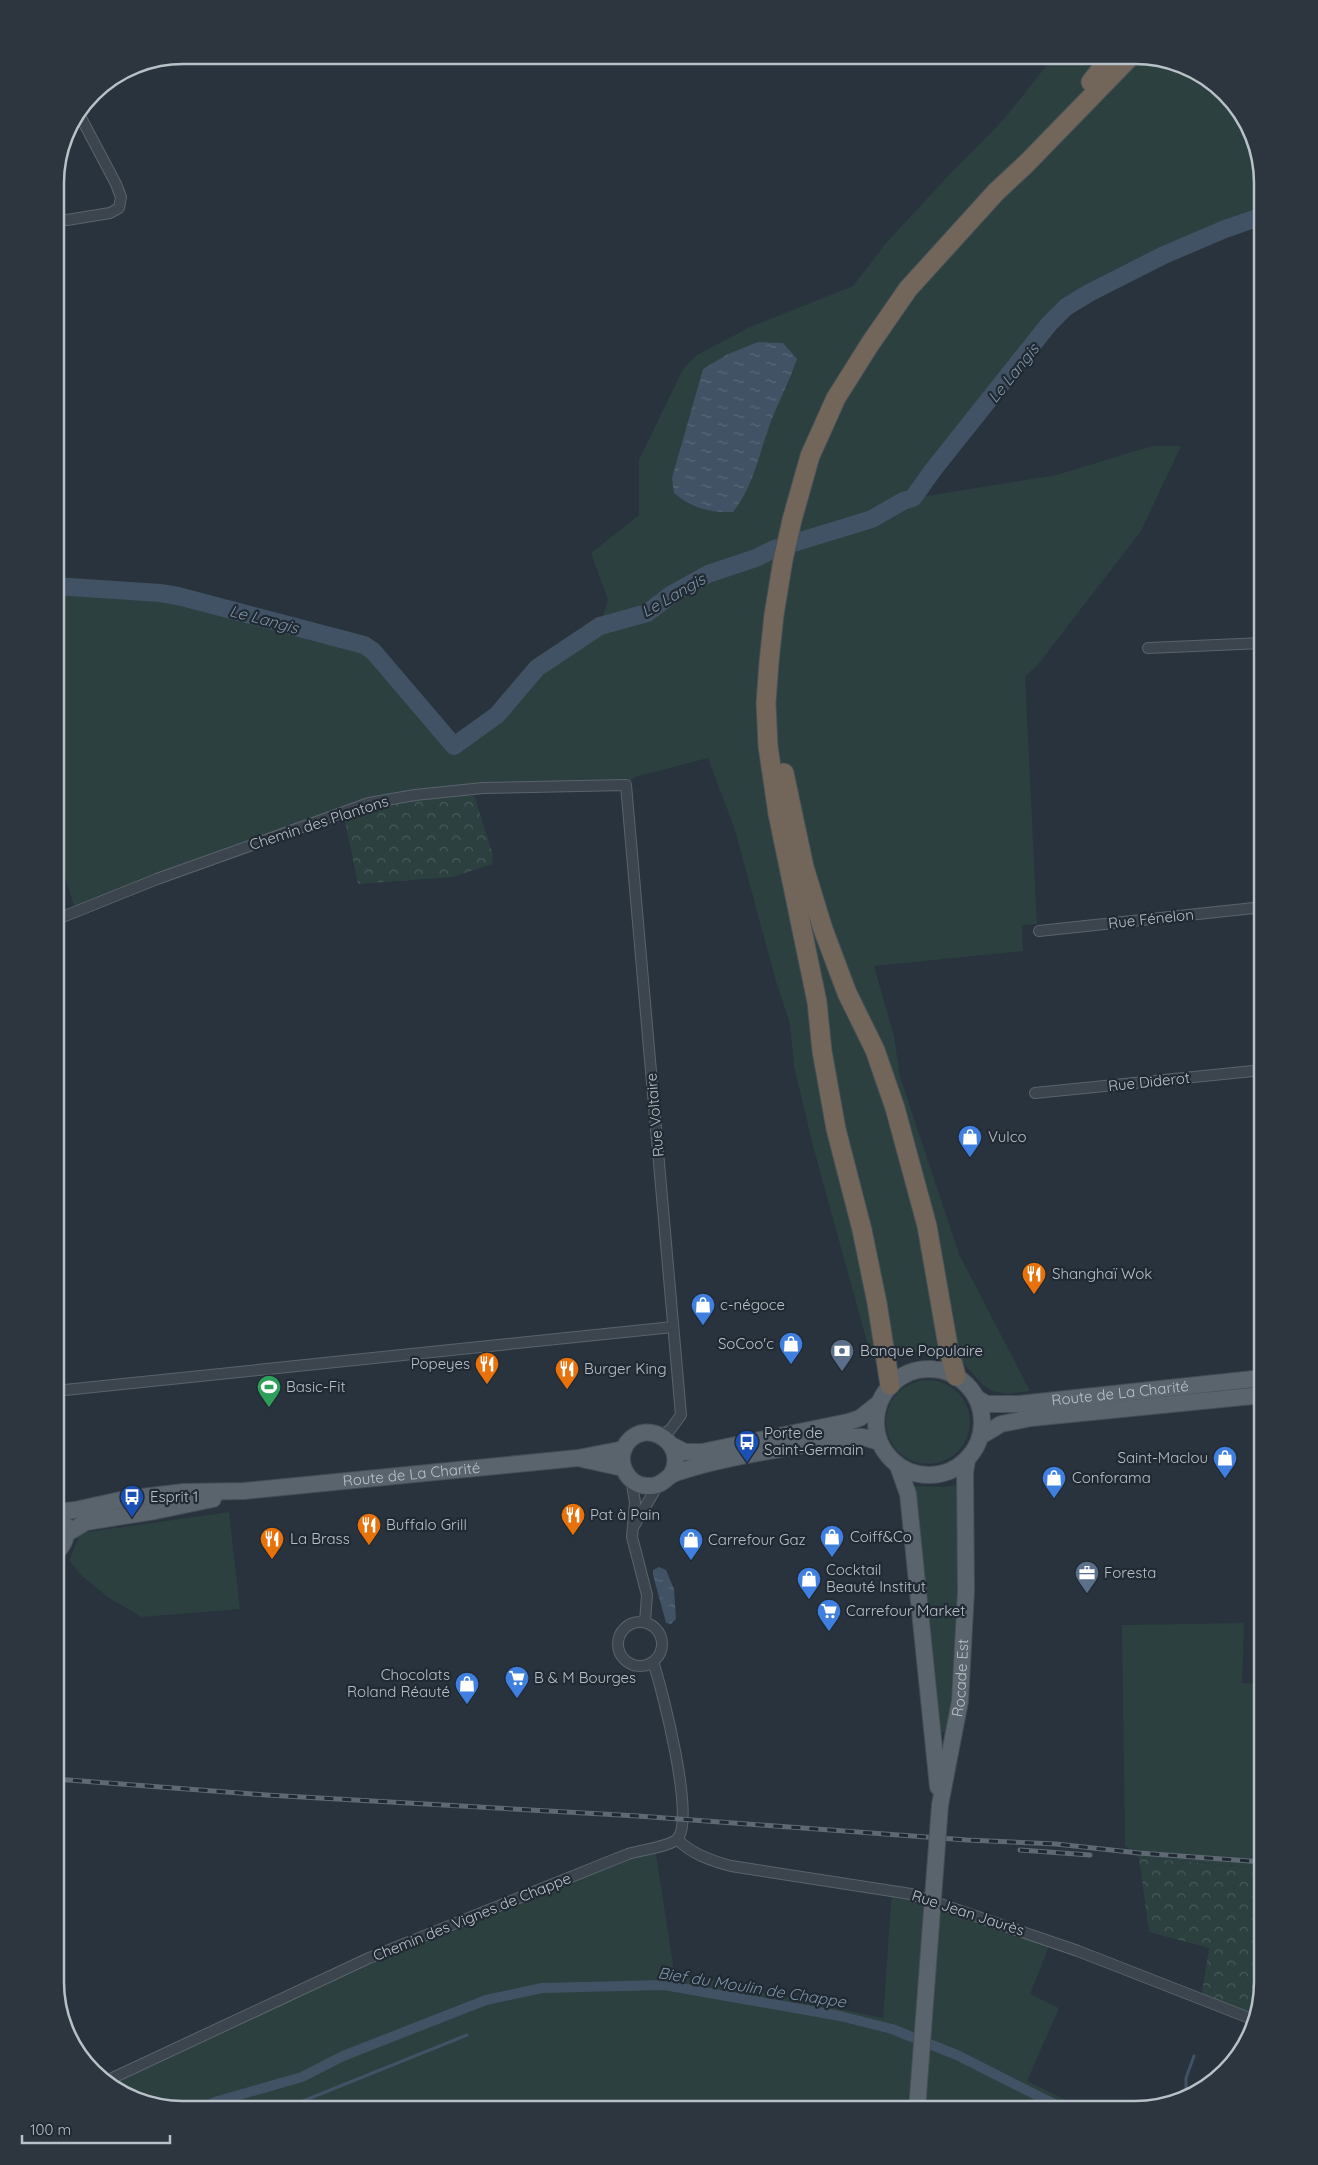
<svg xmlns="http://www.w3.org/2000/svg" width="1318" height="2165" font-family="Quicksand,sans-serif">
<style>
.grass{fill:#2b403f}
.forest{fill:url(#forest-crowns)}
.water{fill:url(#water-ripples)}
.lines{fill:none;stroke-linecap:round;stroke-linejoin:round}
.stream{stroke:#405264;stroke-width:3}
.canal{stroke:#405264;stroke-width:10}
.river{stroke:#405264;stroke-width:18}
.street-casing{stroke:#5a636b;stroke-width:12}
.primary-casing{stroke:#454e56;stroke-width:18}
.highway-casing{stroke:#475058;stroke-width:21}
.street{stroke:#3c454d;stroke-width:10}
.primary{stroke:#5a646d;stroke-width:16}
.highway{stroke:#72665a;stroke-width:19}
.rail-casing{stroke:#5e6974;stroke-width:5}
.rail{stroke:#212a33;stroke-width:3;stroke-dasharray:9;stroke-linecap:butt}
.primary-bridge-casing{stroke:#454e56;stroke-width:18;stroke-linecap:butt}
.primary-bridge{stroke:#5a646d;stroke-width:16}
.labels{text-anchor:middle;stroke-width:4.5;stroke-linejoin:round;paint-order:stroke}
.street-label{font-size:15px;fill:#b8c0c8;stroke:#212a33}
.poi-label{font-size:15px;fill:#b8c0c8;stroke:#212a33;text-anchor:start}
.water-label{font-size:16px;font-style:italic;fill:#7c93a8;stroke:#212a33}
.rim{fill:none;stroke:#b8c0c8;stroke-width:2.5}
</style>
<defs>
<pattern id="forest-crowns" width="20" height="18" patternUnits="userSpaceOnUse" patternTransform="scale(1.25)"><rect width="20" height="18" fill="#2b403f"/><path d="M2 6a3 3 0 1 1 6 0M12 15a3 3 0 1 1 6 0" fill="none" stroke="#485a59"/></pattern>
<pattern id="water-ripples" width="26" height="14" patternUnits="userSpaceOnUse" patternTransform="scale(1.25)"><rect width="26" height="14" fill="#405264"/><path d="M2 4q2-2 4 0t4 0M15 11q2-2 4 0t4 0" fill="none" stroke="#5a6979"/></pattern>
</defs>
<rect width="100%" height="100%" fill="#28333d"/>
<path class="grass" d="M1055 55H1144L1206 77 1250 126 1263 183V216L1225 229 1164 255 1089 293 1066 307 1049 324 933 470 914 498 1056 475 1152 446H1181L1141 531 1040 662 1025 677 1037 924 1022 925 1023 951 874 966 894 1036 900 1077 959 1254 1030 1391 1007 1394 992 1391 984 1386 948 1346 879 1359 870 1353 813 1146 794 1066 790 1024 775 978 735 830 708 758 635 777 626 785 392 798 76 912 55 846V586L160 593 178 596 364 645 373 651 454 746 497 715 537 668 600 626 608 600 591 553 639 515V460L683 369 697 355 750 327 853 286 887 242 949 175 1004 119Z
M886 1422a42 42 0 1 1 84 0a42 42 0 1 1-84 0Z
M960 1484 963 1566 951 1733 936 1732 912 1486 945 1487Z
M229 1512 240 1609 142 1617 109 1598 81 1575 69 1560 81 1533Z
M1244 1623 1242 1683 1263 1684V1868L1139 1858 1125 1845 1122 1625Z
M655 1847 675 1978H706L752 1990 883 2018 892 1890 1051 1941 1030 1994 1059 2008 1027 2081 1086 2110H175L112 2089 106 2081 369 1958Z"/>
<path class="forest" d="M474 795 493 855 492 864 453 877 358 884 344 816 393 802Z
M1139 1858 1263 1868V1982L1252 2019 1201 1999 1209 1948 1149 1932Z"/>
<path class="water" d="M758 342 783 343 797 359C790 379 781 397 773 416 760 448 755 485 733 512 711 513 691 508 674 493L672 478 703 369 728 354Z
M659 1567 666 1570 674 1589 676 1619 671 1624 666 1623 665 1619 653 1575V1570Z"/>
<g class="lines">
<path class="stream" d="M1186 2098V2078L1194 2056
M270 2110 303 2101 467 2035"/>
<path class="canal" d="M196 2110 218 2101 302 2077 343 2056 486 2000 542 1988 664 1985 840 2016 892 2029 957 2055 1066 2110"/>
<path class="river" d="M55 586 160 593 178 596 364 645 373 651 454 746 497 715 537 668 600 626 647 613 672 594 708 574 756 558 774 549 872 519 903 501 913 498 933 470 1049 324 1066 307 1089 293 1164 255 1225 229 1263 216"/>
<defs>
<path id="street" d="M55 217 61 220H67L110 213 119 208 121 197 116 184 78 112
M1148 648 1263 643
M55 920 157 879 369 803 415 795 483 788 626 785 681 1415 670 1430 661 1435
M1039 931 1263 907
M1035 1093 1263 1070
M55 1391 673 1327
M631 1479 635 1502 632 1537 647 1595 645 1622
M634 1526 658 1485
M618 1644a22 22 0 1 1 44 0a22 22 0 1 1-44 0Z
M677 1839C691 1854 712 1861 731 1866L911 1894 1078 1951 1252 2019
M106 2081 369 1958 628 1854C640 1850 671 1847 678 1838 695 1817 662 1688 653 1662"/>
<g id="primary">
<circle cx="929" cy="1422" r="53"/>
<path id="s1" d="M978 1399 987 1404H1019L1263 1378"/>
<path d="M981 1436 1001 1424 1031 1418 1263 1395"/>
<path d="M671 1445 685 1452H702L848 1422 860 1418 879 1403"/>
<path d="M582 1459 623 1468"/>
<path d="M898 1466 908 1494 938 1787"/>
<path d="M671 1475C689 1446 648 1416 627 1443 615 1460 626 1485 647 1486 657 1487 663 1482 670 1476 675 1472 683 1471 688 1469 740 1454 796 1447 849 1437H863L879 1442"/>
<path id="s2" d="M56 1512 75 1510 125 1499 184 1492 244 1491 578 1458 624 1449"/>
<path d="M66 1534 86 1522 155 1511 213 1499"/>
<path d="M55 1553C64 1546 68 1536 65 1525"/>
<path id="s3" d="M940 1805 960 1701 966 1591 965 1473 967 1460"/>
<path d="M917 2110 919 2083"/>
</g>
<path id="highway" d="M1091 82 1112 55
M784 773 804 867 823 929 847 993 875 1050 895 1108 927 1226 948 1346 956 1376
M890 1385 877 1303 862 1230 836 1129 822 1051 817 1002 778 814 768 746 766 703 769 662 774 615 783 560 792 520 810 456 836 398 870 344 908 289 996 192 1026 164 1132 55"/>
</defs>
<use href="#street" class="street-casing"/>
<use href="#primary" class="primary-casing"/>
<use href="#highway" class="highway-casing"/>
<use href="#street" class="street"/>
<use href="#primary" class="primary"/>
<use href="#highway" class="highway"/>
<defs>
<path id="rail" d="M55 1779 266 1795 638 1816 967 1840 1056 1844 1139 1853 1263 1862
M1020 1850 1090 1855"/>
</defs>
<use href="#rail" class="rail-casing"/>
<use href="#rail" class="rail"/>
<defs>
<path id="primary-bridge" d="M919 2083 940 1805"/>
</defs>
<use href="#primary-bridge" class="primary-bridge-casing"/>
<use href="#primary-bridge" class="primary-bridge"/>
</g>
<defs>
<symbol id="shop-pin" viewBox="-11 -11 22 30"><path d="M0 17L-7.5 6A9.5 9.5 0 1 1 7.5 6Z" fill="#3f7fe0" stroke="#212a33"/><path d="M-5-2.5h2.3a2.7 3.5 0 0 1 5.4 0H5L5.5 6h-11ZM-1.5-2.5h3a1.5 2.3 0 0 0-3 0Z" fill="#fff"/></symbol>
<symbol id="restaurant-pin" viewBox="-11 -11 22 30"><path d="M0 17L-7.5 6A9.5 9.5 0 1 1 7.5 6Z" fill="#e8710a" stroke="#212a33"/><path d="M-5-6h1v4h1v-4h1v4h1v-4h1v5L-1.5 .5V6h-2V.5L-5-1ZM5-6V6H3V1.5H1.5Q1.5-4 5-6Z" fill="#fff"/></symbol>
<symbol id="bank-pin" viewBox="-11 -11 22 30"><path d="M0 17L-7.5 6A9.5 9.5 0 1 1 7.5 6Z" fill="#5c6f8a" stroke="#212a33"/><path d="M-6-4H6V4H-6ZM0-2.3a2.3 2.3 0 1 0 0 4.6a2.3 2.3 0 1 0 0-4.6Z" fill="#fff"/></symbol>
<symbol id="stadium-pin" viewBox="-11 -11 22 30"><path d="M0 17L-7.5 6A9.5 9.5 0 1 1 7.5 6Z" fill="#2e9e5b" stroke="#212a33"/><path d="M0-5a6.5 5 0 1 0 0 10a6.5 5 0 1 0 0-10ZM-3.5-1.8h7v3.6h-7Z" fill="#fff"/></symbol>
<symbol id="bus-pin" viewBox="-11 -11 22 30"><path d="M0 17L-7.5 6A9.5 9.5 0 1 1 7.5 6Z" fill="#1a4fb4" stroke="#212a33"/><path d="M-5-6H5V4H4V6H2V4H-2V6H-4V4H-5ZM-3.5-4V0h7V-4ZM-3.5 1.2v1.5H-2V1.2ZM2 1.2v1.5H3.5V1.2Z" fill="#fff"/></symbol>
<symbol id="office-pin" viewBox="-11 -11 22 30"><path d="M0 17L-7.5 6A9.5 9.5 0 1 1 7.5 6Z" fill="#5c6f8a" stroke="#212a33"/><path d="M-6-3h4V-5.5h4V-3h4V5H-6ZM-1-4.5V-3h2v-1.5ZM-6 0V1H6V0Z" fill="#fff"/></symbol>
<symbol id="supermarket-pin" viewBox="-11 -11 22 30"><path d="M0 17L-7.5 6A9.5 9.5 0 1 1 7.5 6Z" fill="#3f7fe0" stroke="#212a33"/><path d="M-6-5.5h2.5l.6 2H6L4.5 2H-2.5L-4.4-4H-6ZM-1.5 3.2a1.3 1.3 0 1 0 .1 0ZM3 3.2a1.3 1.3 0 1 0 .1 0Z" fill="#fff"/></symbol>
</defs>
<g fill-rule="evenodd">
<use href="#shop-pin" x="956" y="1123" width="28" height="38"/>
<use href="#restaurant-pin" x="1020" y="1260" width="28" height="38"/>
<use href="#shop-pin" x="689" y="1291" width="28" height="38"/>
<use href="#shop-pin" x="777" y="1330" width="28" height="38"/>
<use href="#bank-pin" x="828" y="1337" width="28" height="38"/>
<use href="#restaurant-pin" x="473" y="1350" width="28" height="38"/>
<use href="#restaurant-pin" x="553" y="1355" width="28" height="38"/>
<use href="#stadium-pin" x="255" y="1373" width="28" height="38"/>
<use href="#bus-pin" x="733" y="1428" width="28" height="38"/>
<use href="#shop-pin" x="1211" y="1444" width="28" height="38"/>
<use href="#shop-pin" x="1040" y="1464" width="28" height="38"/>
<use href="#bus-pin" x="118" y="1483" width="28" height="38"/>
<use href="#restaurant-pin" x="559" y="1501" width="28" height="38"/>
<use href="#restaurant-pin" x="355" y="1511" width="28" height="38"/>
<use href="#shop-pin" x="818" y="1523" width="28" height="38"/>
<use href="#restaurant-pin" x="258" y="1525" width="28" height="38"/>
<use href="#shop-pin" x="677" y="1526" width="28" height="38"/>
<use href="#office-pin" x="1073" y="1559" width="28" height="38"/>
<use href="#shop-pin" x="795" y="1565" width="28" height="38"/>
<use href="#supermarket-pin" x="815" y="1597" width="28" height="38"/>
<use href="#supermarket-pin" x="503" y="1664" width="28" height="38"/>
<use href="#shop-pin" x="453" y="1670" width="28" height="38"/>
</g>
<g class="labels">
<g class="street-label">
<text transform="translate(319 823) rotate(-18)" y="5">Chemin des Plantons</text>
<text transform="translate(1151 919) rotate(-6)" y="5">Rue Fénelon</text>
<text transform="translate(1149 1082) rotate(-6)" y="5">Rue Diderot</text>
<text transform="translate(655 1115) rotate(-95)" y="5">Rue Voltaire</text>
<text dy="5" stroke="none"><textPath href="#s1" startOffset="144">Route de La Charité</textPath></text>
<text dy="5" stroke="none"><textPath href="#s2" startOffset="358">Route de La Charité</textPath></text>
<text dy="5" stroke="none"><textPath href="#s3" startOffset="129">Rocade Est</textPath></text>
<text transform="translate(968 1913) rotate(18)" y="5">Rue Jean Jaurès</text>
<text transform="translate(472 1917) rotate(-22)" y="5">Chemin des Vignes de Chappe</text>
</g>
<g class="poi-label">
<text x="988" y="1142">Vulco</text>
<text x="1052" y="1279">Shanghaï Wok</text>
<text x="720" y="1310">c-négoce</text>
<text x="774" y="1349" text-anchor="end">SoCoo'c</text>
<text x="860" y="1356">Banque Populaire</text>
<text x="470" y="1369" text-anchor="end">Popeyes</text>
<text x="584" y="1374">Burger King</text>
<text x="286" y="1392">Basic-Fit</text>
<text x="764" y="1438">Porte de<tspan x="764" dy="17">Saint-Germain</tspan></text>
<text x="1208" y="1463" text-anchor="end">Saint-Maclou</text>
<text x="1072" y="1483">Conforama</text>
<text x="150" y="1502">Esprit 1</text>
<text x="590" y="1520">Pat à Pain</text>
<text x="386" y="1530">Buffalo Grill</text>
<text x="850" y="1542">Coiff&amp;Co</text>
<text x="290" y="1544">La Brass</text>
<text x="708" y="1545">Carrefour Gaz</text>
<text x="826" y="1575">Cocktail<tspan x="826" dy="17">Beauté Institut</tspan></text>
<text x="1104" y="1578">Foresta</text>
<text x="846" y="1616">Carrefour Market</text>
<text x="450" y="1680" text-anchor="end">Chocolats<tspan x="450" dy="17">Roland Réauté</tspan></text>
<text x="534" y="1683">B &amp; M Bourges</text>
</g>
<g class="water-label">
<text transform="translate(1013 373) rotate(-51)" y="6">Le Langis</text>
<text transform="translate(673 595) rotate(-30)" y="6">Le Langis</text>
<text transform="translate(264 619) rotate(15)" y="6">Le Langis</text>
<text transform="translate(752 1987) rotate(9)" y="6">Bief du Moulin de Chappe</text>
</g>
</g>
<path d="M0 0H1318V2165H0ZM183 64H1135A119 119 0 0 1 1254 183V1982A119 119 0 0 1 1135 2101H183A119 119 0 0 1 64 1982V183A119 119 0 0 1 183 64Z" fill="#2d363f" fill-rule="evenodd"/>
<path class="rim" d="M183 64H1135A119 119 0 0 1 1254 183V1982A119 119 0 0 1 1135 2101H183A119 119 0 0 1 64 1982V183A119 119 0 0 1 183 64Z"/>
<path d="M22 2135v8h148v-8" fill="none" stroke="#b8c0c8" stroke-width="2.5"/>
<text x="30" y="2135" font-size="15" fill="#b8c0c8" stroke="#212a33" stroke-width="4" paint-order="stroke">100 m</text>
</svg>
